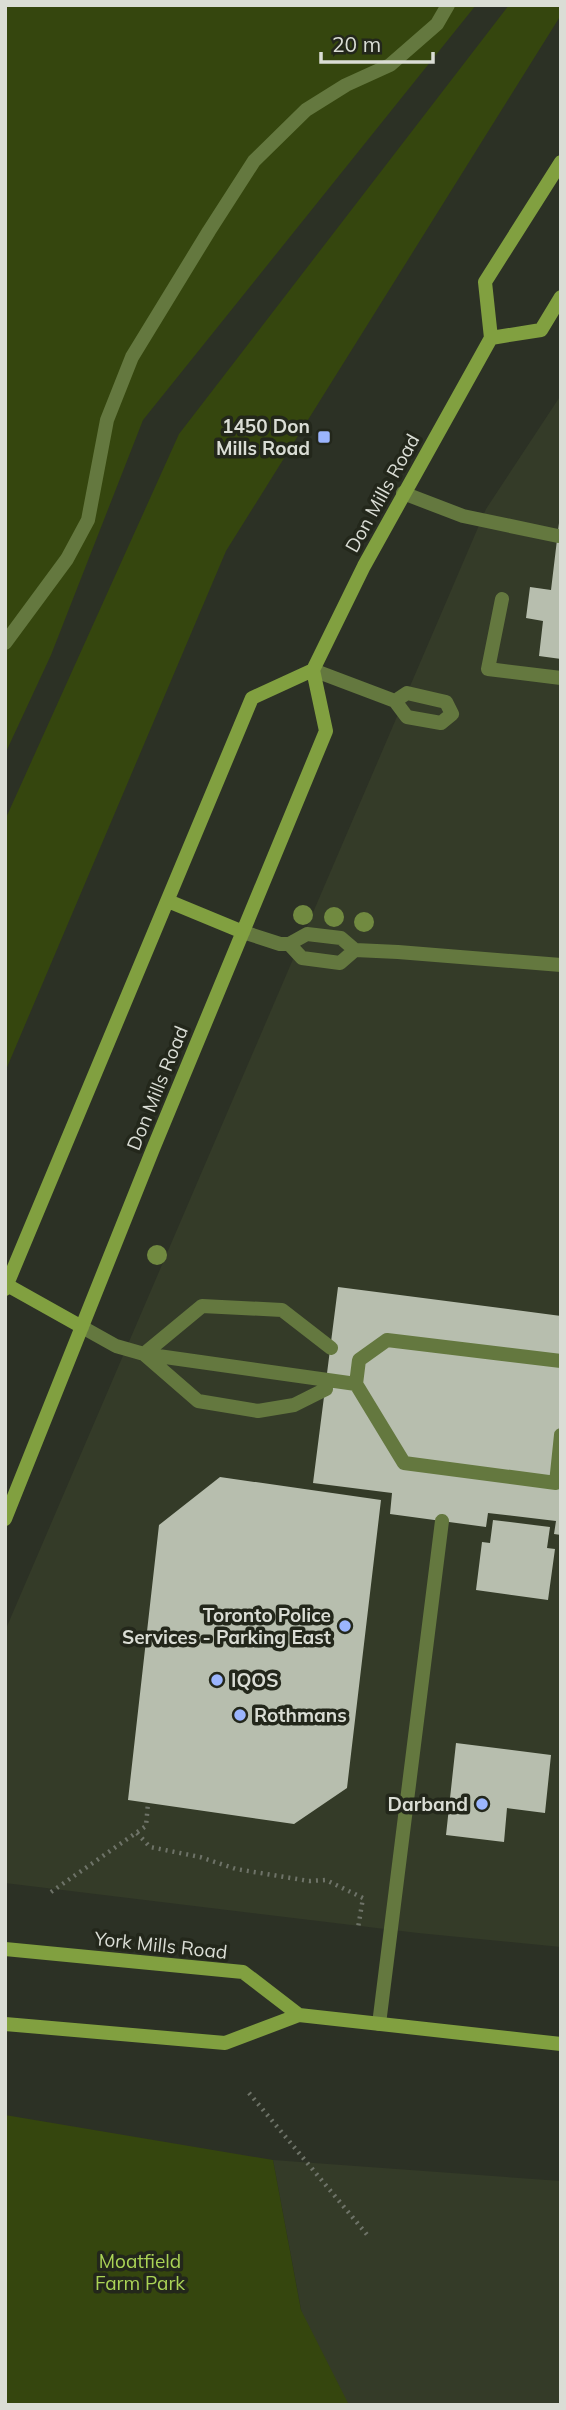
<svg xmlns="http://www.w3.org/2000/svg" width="566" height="2410" font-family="Mulish,sans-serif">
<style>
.built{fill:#343b28}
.green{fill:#35460e}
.building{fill:#b7beae}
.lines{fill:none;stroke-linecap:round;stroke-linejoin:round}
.path{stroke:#6e7368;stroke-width:4.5;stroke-dasharray:2 5;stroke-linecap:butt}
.service{stroke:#64783f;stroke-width:14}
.secondary{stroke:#81a040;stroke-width:14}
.tree{fill:#718a40}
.poi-dot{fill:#9bb5fd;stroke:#23271b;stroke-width:2.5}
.labels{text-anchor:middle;stroke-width:7;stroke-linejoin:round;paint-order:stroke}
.poi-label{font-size:19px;font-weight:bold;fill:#daddd5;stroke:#23271b;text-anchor:end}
.street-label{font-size:19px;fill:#daddd5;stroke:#23271b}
.park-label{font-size:19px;fill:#aad356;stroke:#23271b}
</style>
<rect width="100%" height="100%" fill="#2c3125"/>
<path class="built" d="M561 395V1947L418 1933 5 1883V1631L486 509Z
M273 2160 561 2181V2405H319Z"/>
<path class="green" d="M5 5H476L143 420 51 655 5 754Z
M509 5H561V15L226 551 5 1072V820L179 434Z
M5 2115 273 2160 301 2310 349 2405H5Z"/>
<path class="building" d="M559 523 561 524V659L539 656 543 621 526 618 530 587 551 590Z
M338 1287 561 1316V1535L554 1534 556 1521 488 1513 486 1527 390 1514 392 1493 313 1483Z
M220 1477 381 1500 347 1788 294 1824 128 1800 159 1525Z
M493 1520 550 1527 547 1548 555 1549 548 1600 476 1590 482 1542 490 1543Z
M456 1743 551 1755 545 1813 507 1808 504 1842 446 1835Z"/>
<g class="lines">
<path class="path" d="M137 1833 150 1847 200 1857 236 1869 309 1881 326 1880 363 1898 358 1928
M51 1892 146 1826 148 1803
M249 2093 369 2237"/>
<path class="service" d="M403 493 463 516 558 536
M502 599 488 669 561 678
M5 643 67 559 88 520 107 420 132 357 209 231 254 161 306 110 346 85 390 65 437 24 448 5
M313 670 395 701 407 717 441 723 452 714 446 702 407 693 395 701
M243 932 280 944H289L307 934 341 938 355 950 398 952 561 965
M289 944 302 958 340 963 355 950
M82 1327 116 1346 144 1354 356 1384 404 1463 556 1483 561 1435
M144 1354 202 1306 282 1310 331 1348
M145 1355 198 1401 258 1411 294 1405 326 1389
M356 1384 359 1360 387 1340 561 1361
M379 2024 442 1521"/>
<path class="secondary" d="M491 338 541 330 561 297
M168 901 243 932
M7 1285 82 1327
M5 1289 252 698 313 670
M5 1519 153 1149 326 731 313 670 364 566 491 338 485 282 561 162
M5 1949 243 1972 299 2015
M5 2024 225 2043 299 2015 561 2044"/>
</g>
<g class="tree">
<circle cx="303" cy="915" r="10"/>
<circle cx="334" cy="917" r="10"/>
<circle cx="364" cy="922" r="10"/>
<circle cx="157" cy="1255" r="10"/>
</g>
<g class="poi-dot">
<rect x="317" y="430" width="14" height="14" rx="3.5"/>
<circle cx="345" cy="1626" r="7"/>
<circle cx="217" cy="1680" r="7"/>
<circle cx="240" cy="1715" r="7"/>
<circle cx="482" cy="1804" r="7"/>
</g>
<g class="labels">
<g class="poi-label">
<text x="310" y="433">1450 Don<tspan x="310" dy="22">Mills Road</tspan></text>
<text x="331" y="1622">Toronto Police<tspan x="331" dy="22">Services - Parking East</tspan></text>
<text x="231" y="1687" text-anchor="start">IQOS</text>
<text x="254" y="1722" text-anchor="start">Rothmans</text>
<text x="468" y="1811">Darband</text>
</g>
<g class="street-label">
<text transform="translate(382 493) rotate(-61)" y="7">Don Mills Road</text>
<text transform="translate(157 1088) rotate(-68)" y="7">Don Mills Road</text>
<text transform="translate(161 1945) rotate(6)" y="7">York Mills Road</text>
</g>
<g class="park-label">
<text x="140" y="2268">Moatfield<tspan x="140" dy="22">Farm Park</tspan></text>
</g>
</g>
<rect width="566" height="2410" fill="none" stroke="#daddd5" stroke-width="14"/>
<path d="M321 52v10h112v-10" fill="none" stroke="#daddd5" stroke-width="3.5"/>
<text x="332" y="52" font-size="21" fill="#daddd5" stroke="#23271b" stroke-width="5" paint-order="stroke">20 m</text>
</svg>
